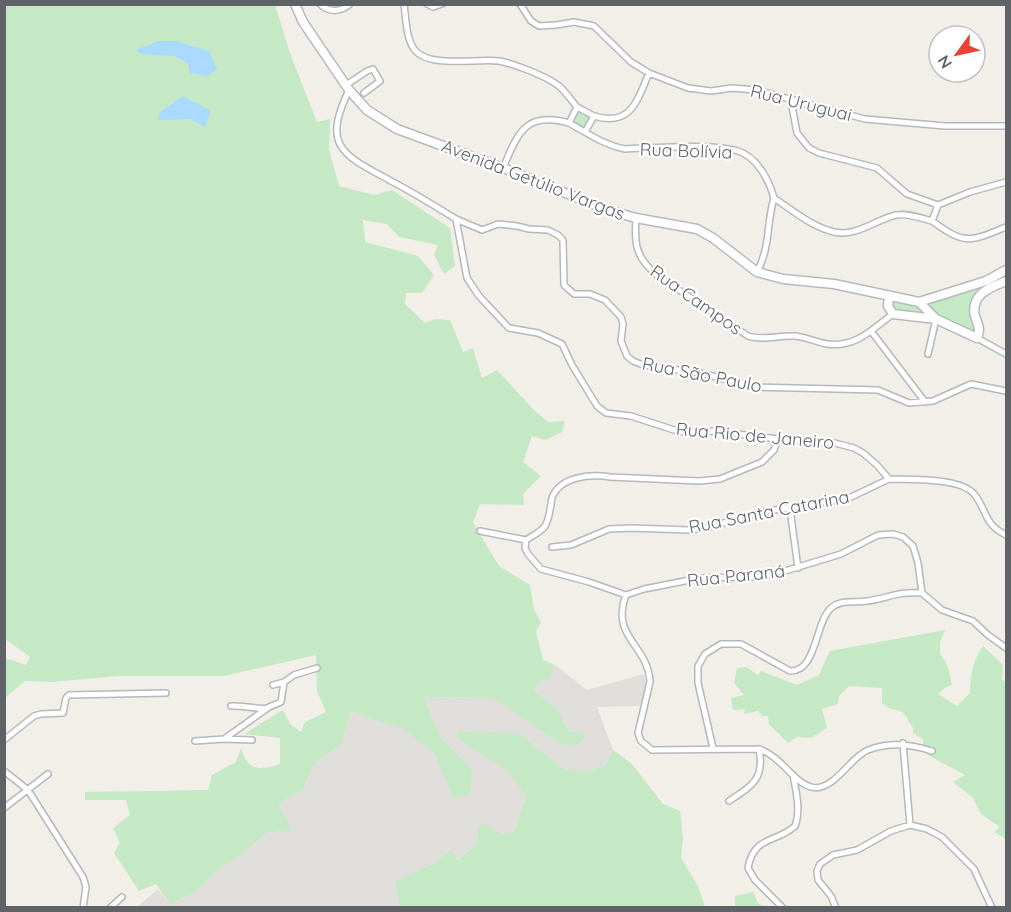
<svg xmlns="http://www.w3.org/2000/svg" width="1011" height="912" font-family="Quicksand,sans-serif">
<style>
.industrial{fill:#e0deda}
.green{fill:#c5e8c5}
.water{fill:#aadaff}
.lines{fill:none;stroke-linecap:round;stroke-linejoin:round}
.street-casing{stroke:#b5b8bc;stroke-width:8}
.secondary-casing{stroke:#b6babf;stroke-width:11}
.street{stroke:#fff;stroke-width:5}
.secondary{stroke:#fff;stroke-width:8}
.labels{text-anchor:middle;stroke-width:4.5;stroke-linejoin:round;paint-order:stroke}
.street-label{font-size:18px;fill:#5f6368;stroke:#fff}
</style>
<rect width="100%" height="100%" fill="#f1efe8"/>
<path class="industrial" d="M555 665 587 690 644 674 646 684 640 706 597 707 613 750 605 766 584 772 564 769 520 734 457 738 508 770 526 796 514 832 502 834 478 830 477 843 456 860 451 849 437 862 396 881 400 907 136 908 158 889 170 904 198 890 217 871 245 852 266 833 291 830 278 804 303 790 312 768 323 756 341 745 351 711 371 719 402 727 436 754 453 798 471 795 472 770 440 737 423 697 494 698 577 746 587 734 568 730 558 710 533 690 539 682 549 679Z"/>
<path class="green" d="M5 5H275L291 56 317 122 330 119 329 150 339 186 374 195 392 190 450 228 455 266 444 274 434 255 438 245 399 237 387 224 363 220 365 242 418 256 434 275 422 293H406L405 304 425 323 436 319 450 320 463 352 473 348 482 378 497 370 534 410 548 422 565 421 562 432 546 440 532 436 523 462 541 476 523 494 524 505 480 504 473 523 499 566 530 585 534 610 541 622 536 631 543 660 555 665 549 679 539 682 533 690 558 710 568 730 587 734 577 746 561 744 494 698 424 697 440 737 472 770 471 795 453 798 435 754 401 727 371 719 351 711 341 745 323 756 312 768 303 790 278 804 292 830 266 833 245 852 217 871 198 890 170 904 156 884 139 891 114 853 120 843 113 828 130 815 126 800H85V792L208 790 212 775 236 762 241 748C248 771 259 771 280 764V738L244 734 283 710 290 724 301 732 305 722 326 712 317 691 316 655 224 676H118L52 682 25 681 5 698V658L26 665 30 657 5 639Z
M573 120a8 8 0 1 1 16 0a8 8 0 1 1-16 0Z
M979 288C971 302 969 312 976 329L974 331 971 332 939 316 929 305 930 303Z
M894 302 917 306 925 314 899 311 892 305Z
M945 630 940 642V654C948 663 950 674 952 685L945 688 938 694 957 706 970 693C970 675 973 661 983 646L1003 665 1002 680 1006 682V839L994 832 1000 827 981 814 973 798 953 782 965 775 928 755 923 748V739L913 733V728L903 712 889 708 882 703V688L849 686 839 696 838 704 822 709 827 728 811 738 797 737 788 743 769 724 768 716H762L758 711 744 714 745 709 733 710 731 698 744 695 734 683 737 668 746 667 758 675 761 671 797 685 819 675 830 651Z
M457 731 520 734 564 769 584 772 605 766 613 750 631 763 663 804 680 811 683 838 681 858 698 886 705 907H400L395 881 437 862 451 849 457 860 477 843 478 830 482 823 502 834 514 832 526 796 507 770 457 738Z
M753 892 758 903 764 907H735V896Z"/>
<path class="water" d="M158 41H176L209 51 217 69 208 76 190 73 188 63 174 56 141 54 136 50Z
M183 96 211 111 205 127 190 119 158 120 160 112Z"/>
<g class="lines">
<defs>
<path id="street" d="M320 4C329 13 341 12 350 4
M404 4C406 18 406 38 414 49 428 69 477 58 499 61 515 64 546 76 559 86 566 92 571 100 577 107
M427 4 433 7 442 4
M520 4 531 21 539 26 556 25 574 22 594 26 631 62 649 73 688 88 711 91 732 88 756 90 865 119 945 126H1006
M346 85 367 71 373 69 380 81 364 93
M349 90C321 148 344 155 391 181 414 193 435 206 456 219L467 278 479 296 509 328 538 333 562 344 572 365 597 406 606 413 631 416 674 430 689 433 714 431 778 439 831 442 854 448 863 453 877 465 889 479C911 480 961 477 975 495 988 513 984 524 1006 535
M791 101 797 133 809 148 819 153 877 168 907 194 938 205 932 221C965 245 970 242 1006 227
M594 116C631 127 637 101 649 73
M585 132 594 116 577 107 569 123C587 133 604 145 625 149 655 148 710 143 738 151 757 157 769 180 774 198 792 210 812 227 834 232 856 237 875 220 896 215 907 213 921 218 932 221
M503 168C518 133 525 111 569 123
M938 205 970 192 1006 182
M636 218C634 245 636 258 658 276L748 336C764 341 779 335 795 336 806 337 816 342 827 344 856 348 872 329 893 314
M456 219 482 230 498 224 517 226 529 229 548 230 558 235 563 240 564 285 574 294H590L605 300 621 317 623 324 621 341 627 356 633 361 643 365 700 373 756 387 878 390 909 403 933 401 971 384 1006 391
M757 272C771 245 766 225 774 198
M871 331 925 402
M977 338 1006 354
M928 354 936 319
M778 439 774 450 762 462 720 479 699 481 610 477C591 474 560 476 552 498 550 507 550 518 545 526 541 532 532 536 526 540L525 548 528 554 541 569 589 582 626 595 644 589 700 578 750 577 775 574 841 554 878 535 893 534 903 537 913 546 918 563 922 593
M790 509 798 568
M480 531 526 540
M552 547 571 545 609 529 631 528 689 530 706 528 762 512 849 498 889 479
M626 595C610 638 648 644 650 682L638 733 641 741 652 750 759 749C781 756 794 783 811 787 833 793 850 757 868 750 890 742 910 744 932 751
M273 685 284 682 294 675 317 668
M231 706C242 705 261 710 267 708
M224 739 269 707 281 702 284 682
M4 740 34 716 41 714 63 713 66 698 69 695 166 693
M195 741 224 739 252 740
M903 743 910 825
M713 748 698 683V666L705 654 721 644H741L790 671C817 672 815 622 831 608 841 599 855 603 867 601 889 598 897 591 922 593L942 610 973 621 988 635 1006 648
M4 771 28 790 83 877 86 887 83 908
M729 801C752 786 765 779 759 749
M4 808 48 774
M110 908 122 897
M783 908 755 880 748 868C754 835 777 843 795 826 801 811 796 790 793 775
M836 908 831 896 818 880 817 871 820 864 833 855 857 850 891 831 910 825 927 829 942 837 974 869 992 908"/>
<path id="secondary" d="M295 4 303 22 349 90 367 110 397 129 503 168 608 210 636 218 697 229 713 238 757 272 783 279 834 284 919 302 936 319
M889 296 888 306 893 314 936 319 977 338C981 329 978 325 975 316 970 294 991 287 1006 281
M919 302 986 281 1006 270"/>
</defs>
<use href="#street" class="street-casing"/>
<use href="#secondary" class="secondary-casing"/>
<use href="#street" class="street"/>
<use href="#secondary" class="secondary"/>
</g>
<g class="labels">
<g class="street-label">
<text transform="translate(801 103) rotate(14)" y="6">Rua Uruguai</text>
<text transform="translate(686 151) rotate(2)" y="6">Rua Bolívia</text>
<text transform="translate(533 180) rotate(21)" y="6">Avenida Getúlio Vargas</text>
<text transform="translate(696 300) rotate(35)" y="6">Rua Campos</text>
<text transform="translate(702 375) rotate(11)" y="6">Rua São Paulo</text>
<text transform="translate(755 436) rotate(5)" y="6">Rua Rio de Janeiro</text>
<text transform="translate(769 512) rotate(-11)" y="6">Rua Santa Catarina</text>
<text transform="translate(736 576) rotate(-6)" y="6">Rua Paraná</text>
</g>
</g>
<rect width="1011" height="912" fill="none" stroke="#5f6368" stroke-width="12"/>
<g transform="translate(957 54) rotate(237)"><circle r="28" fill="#ffffff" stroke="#bfc1c3" stroke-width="1.5"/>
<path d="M0-4.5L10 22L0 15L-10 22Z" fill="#ea4335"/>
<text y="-9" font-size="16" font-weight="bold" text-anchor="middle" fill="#5f6368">N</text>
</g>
</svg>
